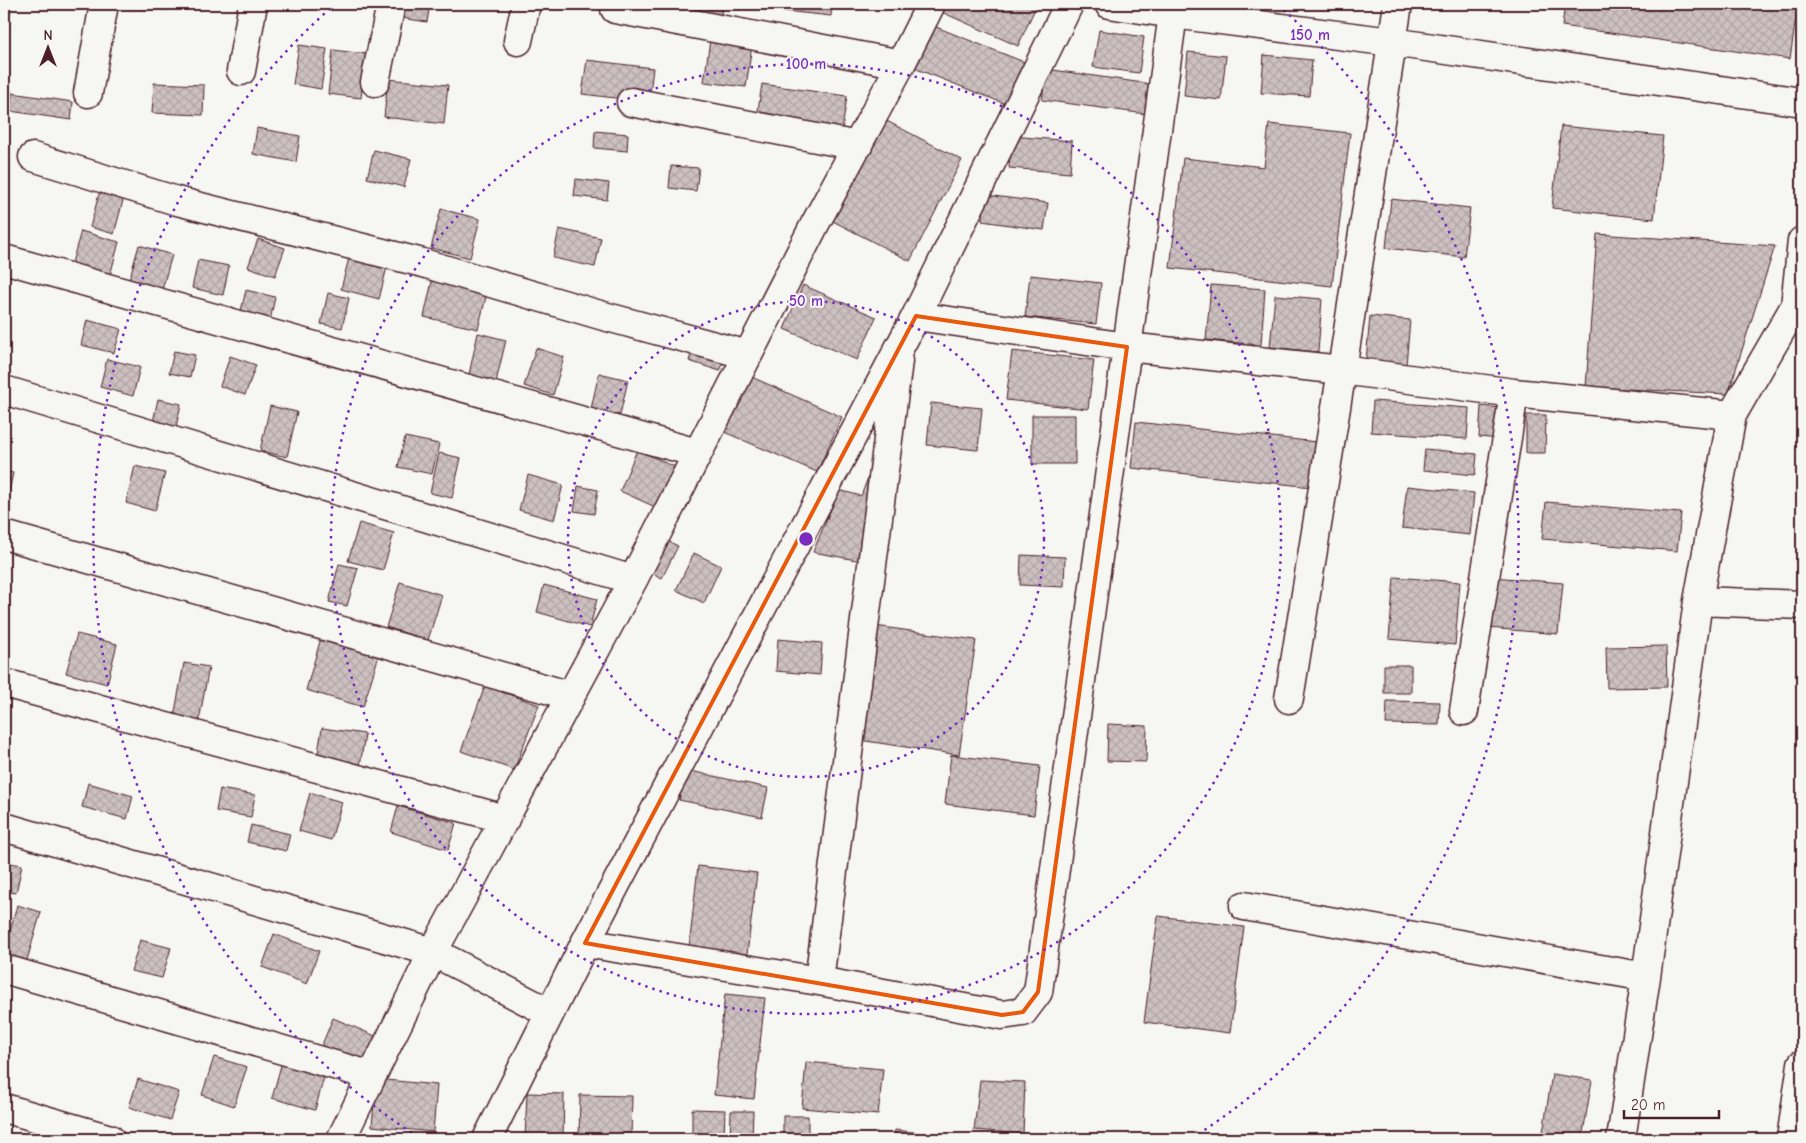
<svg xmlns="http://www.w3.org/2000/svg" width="1806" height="1143" font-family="'Comic Neue',sans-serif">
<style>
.building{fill:url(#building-cross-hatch);stroke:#4a1f2b}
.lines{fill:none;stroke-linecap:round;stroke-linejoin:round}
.minor-casing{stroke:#4a1f2b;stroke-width:31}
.minor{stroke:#f6f6f2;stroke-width:28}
.marked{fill:none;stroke:#e8590c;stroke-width:4;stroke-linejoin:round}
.ring{fill:none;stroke:#7b2cbf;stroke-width:2.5;stroke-dasharray:2.5 5}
.centre{fill:#7b2cbf;stroke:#f6f6f2;stroke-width:2.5}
.ring-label{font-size:15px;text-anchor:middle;font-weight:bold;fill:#7b2cbf;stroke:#f6f6f2;stroke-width:4;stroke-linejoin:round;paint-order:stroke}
</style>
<defs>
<pattern id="building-cross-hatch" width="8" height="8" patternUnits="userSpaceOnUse" patternTransform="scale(1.25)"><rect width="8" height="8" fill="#ccc1c0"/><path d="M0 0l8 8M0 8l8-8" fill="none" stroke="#b1a5a5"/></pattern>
</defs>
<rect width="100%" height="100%" fill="#f6f6f2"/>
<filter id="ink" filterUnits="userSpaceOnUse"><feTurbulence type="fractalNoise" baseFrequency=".02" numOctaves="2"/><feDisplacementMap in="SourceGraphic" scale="10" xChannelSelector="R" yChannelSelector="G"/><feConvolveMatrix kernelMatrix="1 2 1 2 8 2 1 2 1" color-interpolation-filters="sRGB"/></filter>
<g filter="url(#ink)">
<path class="building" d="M4 4H11L8 35 4 34Z
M128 4H169V10L128 8Z
M397 4H430L427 22 395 17Z
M691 4H722L721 16 690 13Z
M784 4H832L831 16 784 11Z
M940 4H1037L1018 46 937 10Z
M1565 4H1798L1790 59 1562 26Z
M926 23 1024 62 1008 105 909 66Z
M1099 30 1144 37 1139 73 1093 67Z
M711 33 753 38 746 87 704 82Z
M299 45 327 49 321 89 293 84Z
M333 50 366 54 361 98 328 94Z
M1188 52 1226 56 1221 100 1184 96Z
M1264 55 1312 60 1309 96 1261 93Z
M587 60 653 68 649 102 582 94Z
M1046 69 1150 84 1146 114 1042 100Z
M388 79 448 85 444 124 384 117Z
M154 83 204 85 203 115 152 113Z
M762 84 847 96 841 137 756 124Z
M12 93 73 102 71 120 10 111Z
M879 117 962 160 910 261 827 218Z
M1269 124 1350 133 1332 286 1170 268 1183 158 1264 167Z
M1561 126 1663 136 1654 219 1552 208Z
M257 128 300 136 296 162 253 154Z
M595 131 628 134 627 151 594 148Z
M1011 136 1072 141 1070 173 1009 168Z
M374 150 411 159 404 187 367 178Z
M671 166 699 168 696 191 669 188Z
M576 179 609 183 607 200 574 196Z
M101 187 125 193 114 234 90 227Z
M986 195 1048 203 1044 230 982 221Z
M1391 199 1470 208 1464 257 1386 248Z
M441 209 480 219 470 258 431 248Z
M559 229 601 238 595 267 553 258Z
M81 231 119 242 108 283 69 273Z
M1597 234 1775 246 1728 394 1586 387Z
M258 239 285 248 275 276 248 267Z
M139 245 172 255 161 293 128 284Z
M350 254 388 263 379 299 341 289Z
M198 260 229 266 223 295 192 288Z
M1030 275 1101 283 1096 324 1025 317Z
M432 281 487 293 478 329 424 317Z
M803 285 876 317 857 360 784 329Z
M1211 285 1265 289 1261 345 1206 340Z
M246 290 275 297 270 321 240 315Z
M328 293 349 298 342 328 321 324Z
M1275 295 1322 299 1318 352 1270 347Z
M1370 316 1410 320 1406 365 1366 361Z
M87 320 121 329 114 353 81 345Z
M478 333 506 340 495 386 468 379Z
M693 347 725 357 720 371 689 361Z
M536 348 564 357 553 395 524 386Z
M174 351 195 355 190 377 169 373Z
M1012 351 1094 360 1088 409 1006 400Z
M230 356 256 365 245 395 220 386Z
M107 359 140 367 133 396 100 387Z
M599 373 628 380 620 415 591 409Z
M747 375 842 417 817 472 722 431Z
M158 399 181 404 176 427 153 422Z
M1373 401 1469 408 1467 439 1371 432Z
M931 403 982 408 978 450 927 445Z
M270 406 297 412 287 457 260 451Z
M1481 406 1501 408 1499 439 1479 437Z
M1032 415H1075V464H1032Z
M1526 415H1546L1545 453H1526Z
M1136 422 1317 442 1312 487 1131 468Z
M405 437 439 444 432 474 398 467Z
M1425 449 1477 454 1475 475 1423 470Z
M637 450 680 469 662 510 620 491Z
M439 453 461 458 452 498 430 493Z
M135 466 165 473 155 511 126 503Z
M872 467 867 562 813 552 839 490 861 496Z
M4 471 13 473 4 515Z
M528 475 563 485 554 520 519 510Z
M578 486 598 490 594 514 574 511Z
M1407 486 1474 493 1470 535 1402 528Z
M1546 502 1681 513 1677 551 1542 539Z
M359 523 394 533 383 570 348 561Z
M657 536 678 546 662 578 642 568Z
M694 553 721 566 704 603 676 590Z
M1021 555 1065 557 1064 587 1020 585Z
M339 564 358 568 347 606 329 602Z
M1394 577 1460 582 1455 645 1389 639Z
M1493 577 1563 583 1558 634 1488 628Z
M400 582 442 595 428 640 386 627Z
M544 585 597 599 590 627 537 612Z
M875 626 976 640 959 755 859 740Z
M77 634 117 644 107 684 66 673Z
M321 638 379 655 363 707 306 690Z
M778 639 822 643 820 675 776 671Z
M1666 646 1667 687 1607 688 1606 647Z
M184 663 209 667 199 721 174 717Z
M1384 665H1411V693H1384Z
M485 686 539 705 514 770 461 751Z
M1387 701 1440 702 1439 725 1386 724Z
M1108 724 1147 726 1146 762 1107 761Z
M322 728 365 734 360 766 317 759Z
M951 755 1040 766 1034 815 945 804Z
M686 770 768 788 762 817 679 800Z
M88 783 133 796 127 819 82 807Z
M220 789 255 795 251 817 216 811Z
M310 793 342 802 331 840 299 831Z
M398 806 456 823 448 850 391 832Z
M251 825 290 834 286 851 247 842Z
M4 862 22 865 16 893 4 891Z
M698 866 757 873 747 954 689 948Z
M17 905 41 912 27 960 4 954Z
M1158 916 1244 927 1230 1033 1144 1022Z
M274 934 319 951 307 984 262 967Z
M140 940 171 948 162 978 131 971Z
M725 994 765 998 754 1099 714 1095Z
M333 1018 380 1038 368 1068 321 1047Z
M214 1057 247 1067 234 1106 202 1095Z
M283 1058 326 1070 315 1110 272 1098Z
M806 1062 883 1069 878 1115 802 1108Z
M1552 1074 1592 1080 1582 1139H1542Z
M138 1079 179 1092 170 1120 129 1107Z
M376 1079 437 1085 433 1132 372 1126Z
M980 1080 1025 1082 1023 1134 974 1130Z
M527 1093 564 1094 563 1139H525Z
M580 1095 632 1096 631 1139H579Z
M692 1109 725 1110 724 1139H692Z
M731 1111H753L752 1139H730Z
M783 1116H808V1139H783Z
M895 1130 969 1138V1139H894Z"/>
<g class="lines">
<defs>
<path id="minor" d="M1109 4 1173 14 1392 42 1802 102
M615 9 901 64
M518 41 526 4
M241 71 253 4
M375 82 391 4
M88 93 104 4
M631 102 858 146
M33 157 177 201 423 263 600 315 748 355
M4 259 697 453
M916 316 1127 347 1342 370 1514 393 1732 415
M4 390 633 580
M4 535 571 696
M1698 601 1802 605
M4 683 505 819
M1289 699 1342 370 1398 4
M1464 711 1514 393
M4 827 433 952 550 1013
M1244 906 1646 977
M585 943 819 981 1002 1015 1023 1012 1038 992 1173 14
M4 969 372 1076
M819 981 898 361
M4 1108 110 1139
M341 1139 433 952 633 580 815 224 901 64 931 4
M487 1139 585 943 916 316 1069 4
M1621 1139 1646 977 1698 601 1732 415 1795 306 1802 241
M1791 1139 1802 1064"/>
</defs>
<use href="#minor" class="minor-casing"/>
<use href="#minor" class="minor"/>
</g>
</g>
<path class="marked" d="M916 316 1127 347 1038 992 1023 1012 1002 1015 585 943Z"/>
<g class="ring">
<circle cx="806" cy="539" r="238"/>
<circle cx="806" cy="539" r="475"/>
<path d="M418 1137A713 713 0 0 1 334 5M1278 5A713 713 0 0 1 1194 1137"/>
</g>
<circle cx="806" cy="539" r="8" class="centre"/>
<g class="ring-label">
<text x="1310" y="40">150 m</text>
<text x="806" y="69">100 m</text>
<text x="806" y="306">50 m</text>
</g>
<rect width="1806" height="1143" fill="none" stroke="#f6f6f2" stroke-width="20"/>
<rect x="10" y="10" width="1786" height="1123" fill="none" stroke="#4a1f2b" stroke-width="2" filter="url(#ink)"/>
<g transform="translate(48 48)" stroke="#f6f6f2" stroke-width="4" paint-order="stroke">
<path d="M0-4L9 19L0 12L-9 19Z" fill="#4a1f2b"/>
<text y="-8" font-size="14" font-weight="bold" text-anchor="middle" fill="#4a1f2b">N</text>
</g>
<path d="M1624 1110v8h95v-8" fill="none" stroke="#4a1f2b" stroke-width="2.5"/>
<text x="1631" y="1110" font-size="15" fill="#4a1f2b" stroke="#f6f6f2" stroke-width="4" paint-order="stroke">20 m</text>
</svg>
